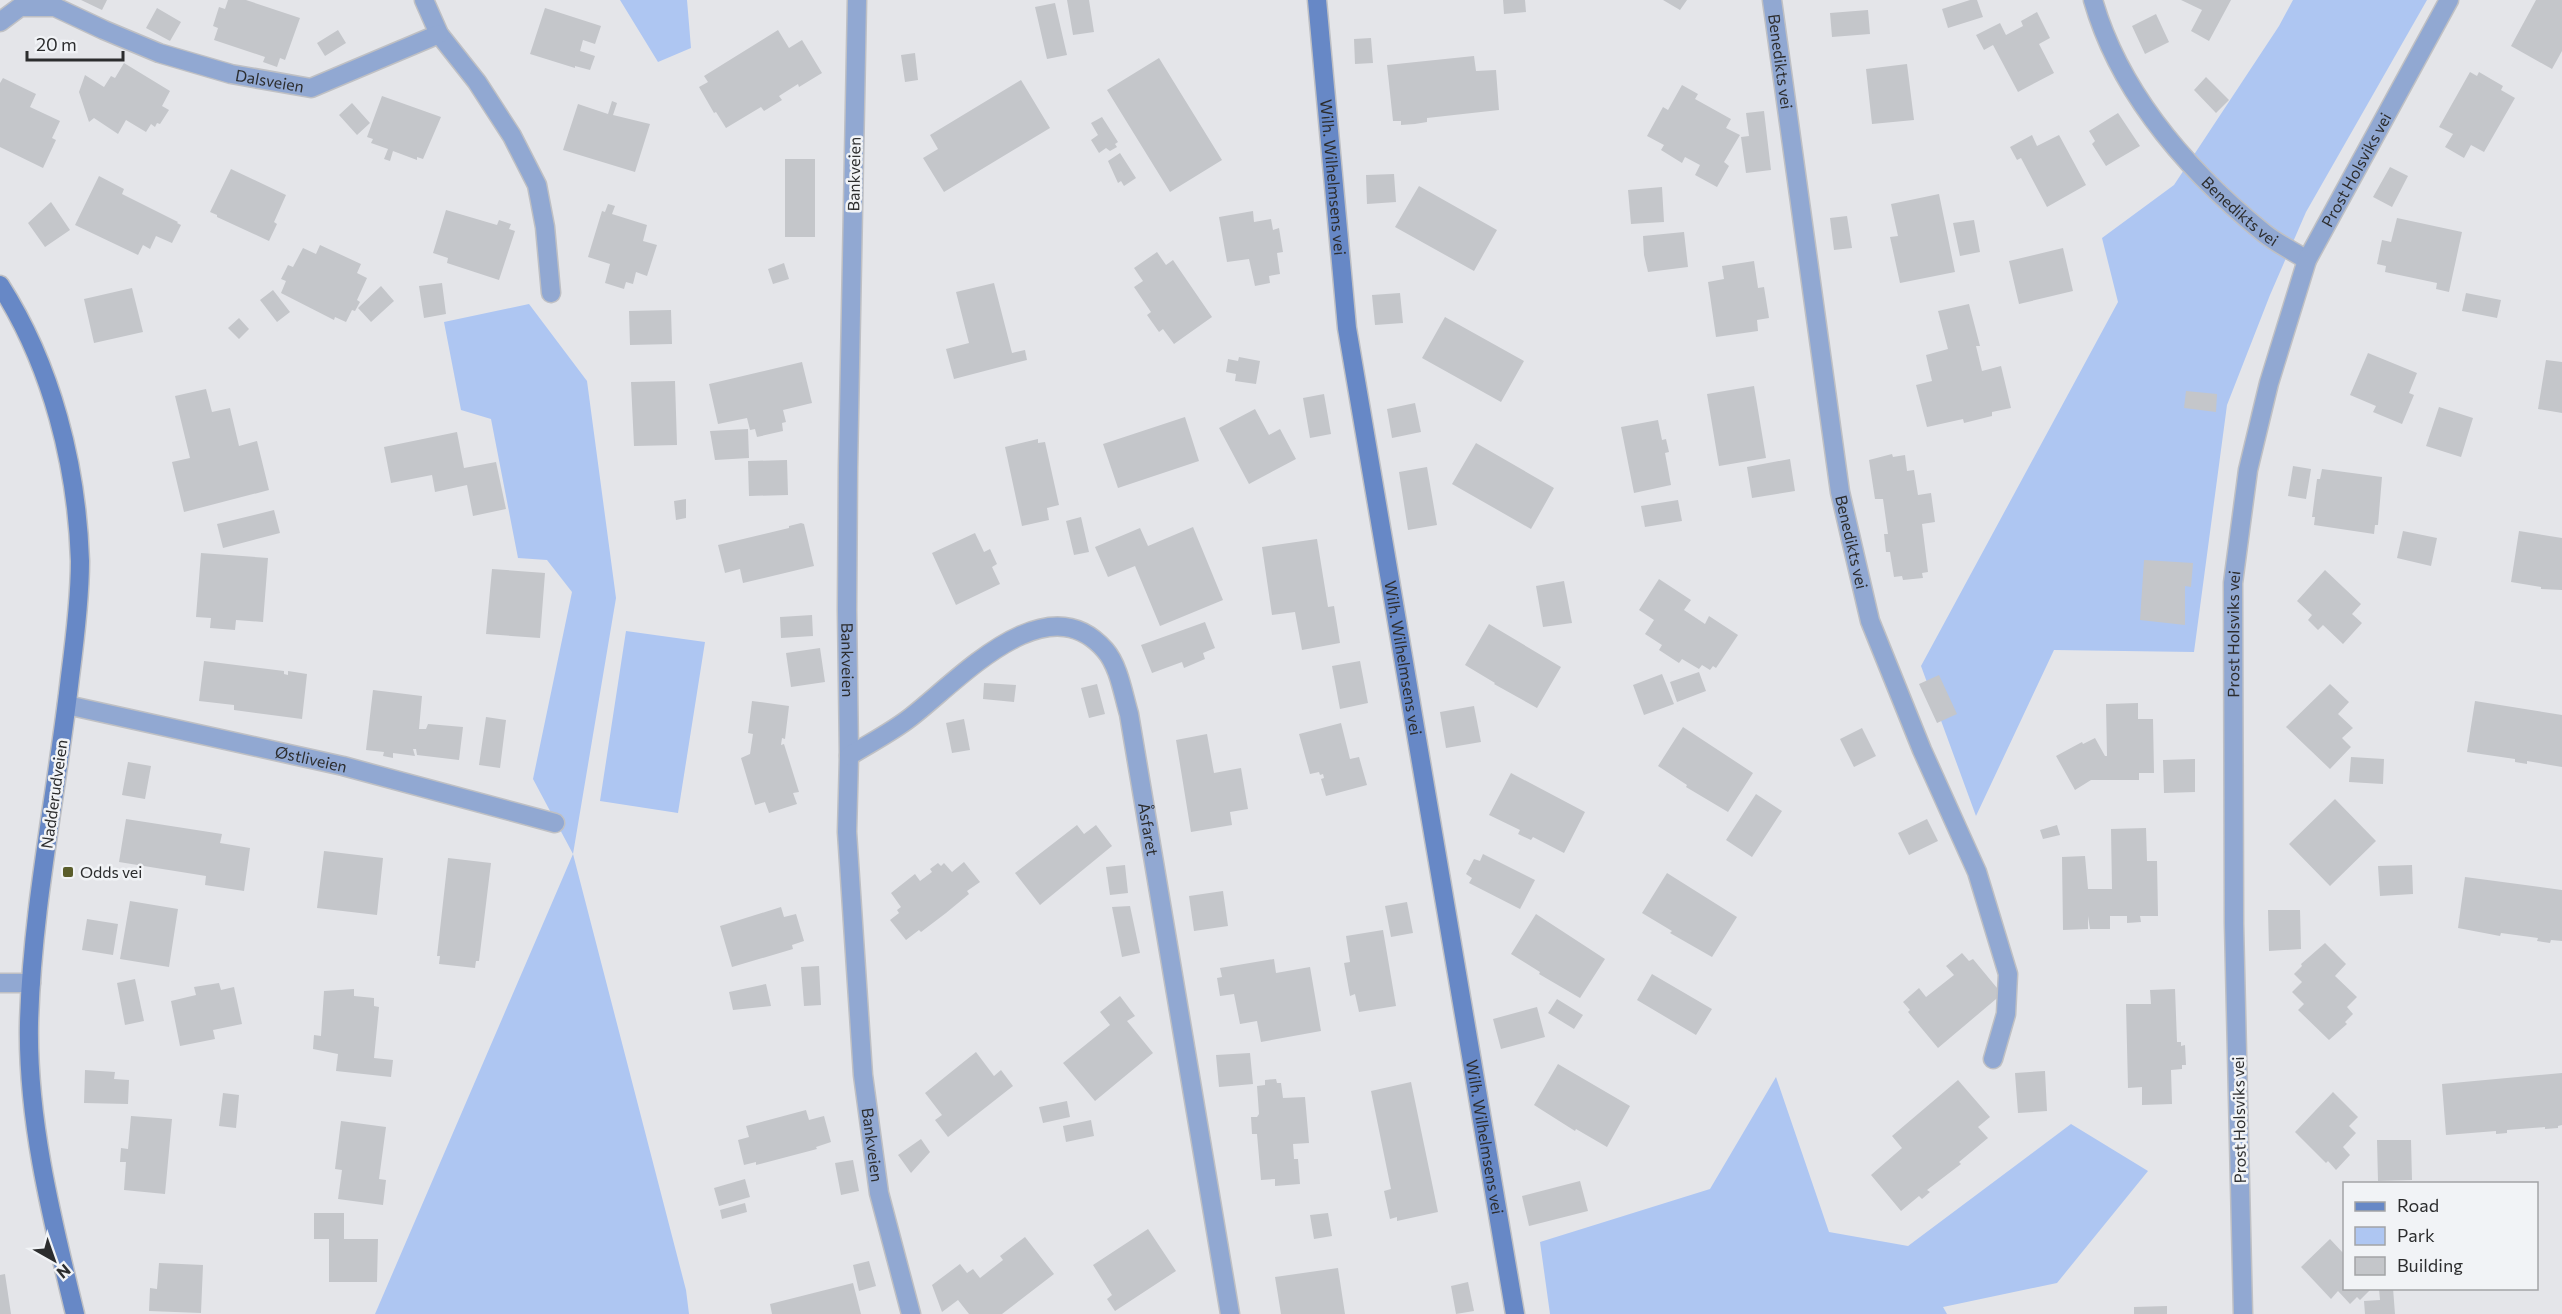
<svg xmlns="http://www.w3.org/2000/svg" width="2562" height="1314" font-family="Commissioner,sans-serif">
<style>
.green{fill:#aec6f2}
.building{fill:#c4c6ca}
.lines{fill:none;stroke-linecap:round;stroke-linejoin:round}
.street-casing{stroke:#bfc0c4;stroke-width:21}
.secondary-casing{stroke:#bfc0c4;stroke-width:21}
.street{stroke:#91a8d2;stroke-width:18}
.secondary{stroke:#6788c6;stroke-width:18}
.poi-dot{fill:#5a5d2b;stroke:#f1f3f6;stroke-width:2}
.labels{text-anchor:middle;stroke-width:5;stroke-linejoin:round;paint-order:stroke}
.street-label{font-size:16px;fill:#2c2d2e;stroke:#f1f3f6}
.poi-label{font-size:16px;fill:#2c2d2e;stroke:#f1f3f6;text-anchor:start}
</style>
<rect width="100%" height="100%" fill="#e4e5e9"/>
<path class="green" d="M620 0H687L691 48 658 62Z
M2293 0H2427L2306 212 2270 295 2227 405 2194 652 2054 650 1976 816 1921 666 2118 302 2102 238 2174 185 2279 26Z
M529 304 587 381 616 598 573 854 686 1290 689 1314H375L573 854 533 779 572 592 547 560 518 558 491 419 461 410 444 322Z
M626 631 705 642 678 813 600 801Z
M1776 1077 1829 1232 1908 1246 2071 1124 2148 1171 2057 1283 1943 1307 1947 1314H1550L1540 1242 1710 1189Z"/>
<path class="building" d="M81 0H107L102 10Z
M228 0H246L300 18 285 60 280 58 277 67 263 62 265 57 214 40 218 28 213 26 219 7 225 9Z
M1067 0H1089L1094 32 1073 35Z
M1503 0H1525L1526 12 1504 14Z
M1663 0H1687L1680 10Z
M1970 0H1977L1983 17 1948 28 1942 9Z
M2181 0H2231L2209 41 2191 31 2202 10Z
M2536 0H2562V51L2552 69 2511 46Z
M1055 3 1067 55 1047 59 1035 7Z
M157 8 181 22 170 41 146 28Z
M545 8 601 26 595 44 583 40 580 51 595 56 590 70 575 66V68L530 54Z
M1868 10 1870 34 1832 37 1830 13Z
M2037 12 2050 38 2039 44 2054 73 2018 92 1993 45 1984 50 1976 35 2000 23 2006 35 2023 26 2021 21Z
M2156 14 2169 42 2145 54 2132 26Z
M338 30 346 43 325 56 317 43Z
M778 30 789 48 802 40 822 73 799 87 798 84 779 96 782 100 764 111 761 107 726 128 716 112 714 113 699 87 708 82 704 76Z
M1371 38 1373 63 1355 64 1354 39Z
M915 53 918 80 905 82 901 55Z
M1474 56 1476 71 1496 70 1499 110 1427 118V122L1415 124 1401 125V121H1393L1387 65Z
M1159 58 1222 160 1170 192 1107 90Z
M124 63 170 91 162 106 169 110 160 124 157 123 155 127 151 124 146 132 126 120 118 134 94 118 89 122 79 92 85 75 104 87 111 76 115 78Z
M1907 64 1914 120 1872 124 1866 69Z
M2470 72 2477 76 2479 72 2503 86 2501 90 2515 98 2484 152 2471 145 2464 158 2445 147 2453 134 2439 127Z
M2206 77 2229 100 2216 113 2194 90Z
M3 78 36 94 30 107 60 121 52 138 56 140 43 168 0 147V83Z
M1021 80 1050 128 944 192 923 158 938 149 930 135Z
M1682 85 1698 94 1695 99 1731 119 1726 128 1740 135 1724 162 1729 166 1717 187 1695 175 1700 165 1685 157 1682 163 1661 150 1664 145 1647 136 1663 107 1668 110Z
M382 96 441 117 423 159 417 157V160L393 151 390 161 384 159 388 149 371 143 373 139 367 137Z
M612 101 617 103 613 115 650 124 635 172 563 150 578 104 608 114Z
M352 103 370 123 357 135 339 115Z
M1764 111 1771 170 1746 173 1741 137 1749 136 1746 113Z
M2118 113 2140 146 2106 166 2092 144 2095 141 2089 131Z
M1102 117 1118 142 1115 144 1117 147 1110 151 1106 148 1099 153 1091 140 1098 135 1091 123Z
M2032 135 2037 146 2059 135 2086 185 2047 207 2021 158 2017 160 2010 147Z
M1120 153 1136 178 1124 186 1121 181 1118 183 1108 161Z
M785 159H815V237H785Z
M2390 167 2408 176 2392 207 2373 197Z
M231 169 286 195 274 222 277 224 269 241 217 217V215L210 212Z
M1394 174 1396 202 1367 204 1366 175Z
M99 176 124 189 122 194 178 222 177 223 181 225 172 243 156 236 150 249 143 245 138 255 75 225Z
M1419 186 1497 230 1474 271 1395 227Z
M1662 187 1664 222 1631 224 1628 190Z
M1939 194 1955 272 1900 283 1890 237 1898 236 1891 204Z
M51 202 70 230 45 247 28 223Z
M608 204 615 206 612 214 647 225 643 241 657 245 647 276 636 272 633 284 626 282 624 289 605 283 610 264 588 257 602 211 605 212Z
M446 210 497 225 499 220 511 224 509 229 515 231 499 280 447 263 448 258 433 253Z
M1253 211 1254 222 1271 219 1273 230 1279 228 1283 252 1277 253 1280 274 1269 276 1270 283 1255 286 1249 259 1227 262 1219 217Z
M1847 216 1852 248 1834 250 1830 218Z
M2397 218 2462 232 2449 292 2436 289 2437 283 2385 272 2386 266 2377 264 2382 240 2391 242Z
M1974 220 1980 252 1960 256 1953 223Z
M1684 232 1688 267 1648 272 1644 255 1643 236Z
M320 245 361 264 357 273 367 278 357 300 360 302 355 311 352 310 346 322 335 317 334 320 281 293 286 281 281 279 288 265 293 267 303 248 316 254Z
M2063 248 2073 291 2019 304 2009 261Z
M1157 252 1166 265 1173 260 1212 317 1174 344 1163 329 1159 332 1147 315 1151 312 1134 287 1143 281 1134 268Z
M1754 261 1758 288 1764 287 1769 318 1757 320 1758 331 1716 337 1708 282 1724 279 1722 266Z
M784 263 789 279 773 284 768 269Z
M442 283 446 314 424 318 419 286Z
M994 283 1012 353 1025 350 1027 360 954 379 946 349 969 343 956 292Z
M381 286 394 301 371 322 358 308Z
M132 288 143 332 94 343 84 299Z
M273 290 290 312 277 322 260 300Z
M1400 293 1403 323 1375 325 1372 295Z
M2466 293 2501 300 2497 318 2462 311Z
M1969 304 1980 346H1976L1982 371 2001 366 2011 408 1992 412V416L1964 423 1963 419 1927 427 1916 385 1932 381 1926 355 1948 349 1938 311Z
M671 310 672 344 630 345 629 311Z
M1445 317 1524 361 1501 402 1422 358Z
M239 318 249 329 239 339 228 328Z
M2368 353 2417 373 2409 393 2414 395 2402 424 2373 412 2376 406 2350 395Z
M1239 357 1260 361 1256 384 1235 381 1236 374 1226 372 1228 359 1238 361Z
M2546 360 2562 362V413L2538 409Z
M802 362 812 403 783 410 786 422 782 423 783 431 757 437 755 429 750 430 747 418 718 424 709 384Z
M675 381 677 445 634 446 631 382Z
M1754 386 1766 458 1719 466 1707 394Z
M206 389 212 412 230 408 239 446 257 441 269 490 184 512 172 462 190 458 175 396Z
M2186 391 2217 394 2216 412 2184 408Z
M1324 394 1331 434 1310 438 1303 398Z
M1415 403 1421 432 1392 438 1387 409Z
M2439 407 2473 418 2461 457 2426 446Z
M1255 409 1269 435 1280 429 1296 459 1249 484 1219 428Z
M1185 417 1199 461 1118 488 1103 444Z
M1658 420 1662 440 1666 439 1669 452 1665 453 1671 485 1634 493 1621 427Z
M748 429 749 458 715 460 710 431Z
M457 432 464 468 496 462 506 509 473 516 467 485 435 492 432 475 391 483 384 447Z
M1038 439V443L1045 442 1059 505 1047 508 1049 520 1022 526 1005 447Z
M1476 443 1554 488 1531 529 1452 484Z
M1892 454 1893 457 1905 455 1907 471 1914 470 1918 495 1931 493 1935 522 1922 524 1928 572 1922 573 1923 578 1903 580 1902 576 1894 577 1890 552H1886L1884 534H1888L1883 499H1875L1869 460Z
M1790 459 1795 491 1752 498 1747 467Z
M787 460 788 495 749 496 748 461Z
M2293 466 2311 469 2306 499 2288 496Z
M1427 467 1437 525 1408 530 1399 472Z
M2322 469 2382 477 2378 525H2375L2374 534 2314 525 2315 517H2312L2317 479H2320Z
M686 499V518L676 520 674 501Z
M1678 500 1682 521 1645 527 1641 506Z
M274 510 280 533 223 548 217 524Z
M1081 517 1089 552 1074 555 1066 521Z
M801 523 804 524 814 566 743 583 740 569 725 573 718 545 789 528V526Z
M1193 527 1223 600 1160 626 1135 566 1108 577 1095 547 1140 528 1148 546Z
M2403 531 2437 538 2431 566 2397 558Z
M2519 531 2562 538V590L2541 589V587L2511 582Z
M975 533 984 552 990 549 997 564 992 567 1000 584 956 605 932 553Z
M1317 539 1328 607 1334 606 1340 643 1302 650 1295 612 1272 615 1262 547Z
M201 553 268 558 263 622 236 620 235 630 210 628 211 618 196 617Z
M2144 560 2193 563 2191 587 2185 586V625L2140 620Z
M492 569 545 573 540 638 486 634Z
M2325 570 2361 604 2352 614 2362 623 2343 644 2323 625 2318 630 2308 620 2312 615 2297 601Z
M1659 579 1691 600 1684 610 1705 624 1709 616 1738 635 1716 668 1713 666 1710 670 1702 665 1699 669 1682 659 1679 663 1659 650 1662 645 1645 634 1654 620 1639 610Z
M1564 581 1572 623 1543 627 1536 586Z
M812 615 813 636 781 638 780 617Z
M1205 622 1215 648 1203 653 1205 659 1184 668 1182 662 1152 673 1141 645Z
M1489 624 1561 667 1537 708 1494 684 1495 683 1465 665Z
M820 648 825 682 791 687 786 653Z
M204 661 284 671V674L288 675V671L307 674 302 719 234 710V705L199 701Z
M1360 661 1368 703 1340 709 1332 666Z
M1699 672 1706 691 1677 702 1670 682Z
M1662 674 1674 704 1644 715 1633 685Z
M1939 675 1957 714 1937 723 1919 684Z
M984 683 1016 685 1014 702 983 699Z
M1097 684 1105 714 1089 718 1081 688Z
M2330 684 2349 702 2338 714 2353 728 2342 738 2351 747 2330 769 2286 727Z
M373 690 422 696 419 729H426L428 724 463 727 459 760 417 755 416 749H413L415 756 393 753V758L383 756 384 752 366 750Z
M752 701 789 706 785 739 782 738 781 745 784 744 799 792 793 793 797 804 769 813 765 802 755 805 741 758 750 754 753 734 748 733Z
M2475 701 2562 715V767L2527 761V764L2515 762V759L2467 752Z
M2138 703V719H2153L2154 773H2139V780H2091L2075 790 2056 756 2082 742 2083 744 2095 738 2105 756H2107L2106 704Z
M1474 706 1481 742 1446 748 1440 712Z
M486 717 506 720 500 768 479 765Z
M964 719 970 750 952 753 946 723Z
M1341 723 1350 759 1359 757 1367 785 1326 796 1321 779 1324 778 1323 774 1320 775 1319 772 1310 774 1299 734Z
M1683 727 1753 773 1728 812 1686 787 1687 785 1658 766Z
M1862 728 1876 756 1854 767 1840 739Z
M1207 734 1214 773 1241 768 1248 809 1230 812 1232 825 1191 832 1176 740Z
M2351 757 2384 759 2383 784 2349 782Z
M2195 759V792L2164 793 2163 760Z
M128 762 151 766 145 799 122 795Z
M1511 773 1585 812 1564 853 1533 837 1531 840 1518 834 1520 830 1489 815Z
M1756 794 1782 811 1752 857 1726 840Z
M2335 799 2376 841 2330 886 2289 844Z
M126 819 222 834 220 843 250 848 244 891 205 885 206 876 119 862Z
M1927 819 1938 841 1909 855 1898 833Z
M1077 825 1084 834 1096 825 1112 846 1040 905 1015 873Z
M2057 825 2060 835 2043 839 2040 830Z
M2146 828 2147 861H2157L2158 916H2140L2141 922 2127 923V916H2110V929H2090L2088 916V929L2063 930 2062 857 2085 856 2088 889H2112L2111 829Z
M324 851 383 858 377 915 317 908Z
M1483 854 1535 880 1520 909 1469 883 1472 878 1466 874 1474 859 1480 861Z
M448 858 491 863 479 961H476L475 968 439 964 440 956H437Z
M964 862 980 882 967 891 969 894 946 913 921 932 919 930 906 940 890 920 899 913 897 910 901 907 891 893 915 874 920 881 932 872 930 869 938 863 941 866 944 863 952 872Z
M1125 865 1128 893 1110 895 1106 867Z
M2412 865 2413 894 2380 896 2378 866Z
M1667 873 1737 917 1712 957 1670 933 1672 931 1642 913Z
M2465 877 2562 890V941L2551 940 2550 943 2537 941 2538 938 2501 933 2500 936 2458 928Z
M1223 891 1228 926 1194 931 1189 896Z
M130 901 178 909 169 967 120 959Z
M1407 902 1413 933 1391 937 1385 906Z
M1130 906 1140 953 1122 957 1112 907Z
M781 907 784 917 796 914 804 941 792 945 793 949 732 967 720 926Z
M2268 910H2300L2301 949 2269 951Z
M1536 914 1605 959 1580 998 1539 974 1540 972 1511 954Z
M87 919 118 924 113 955 82 950Z
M1383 930 1396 1006 1359 1012 1355 994 1350 996 1344 963 1350 962 1346 936Z
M2325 943 2346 964 2335 976 2357 997 2347 1007 2353 1014 2345 1022 2347 1024 2329 1040 2298 1010 2304 1004 2292 992 2302 982 2294 974 2302 966 2301 964Z
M1962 953 1969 961 1973 959 2002 994 1938 1048 1908 1012 1910 1010 1903 1002 1919 988 1926 997 1954 975 1946 966Z
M1274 959 1276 973 1310 967 1321 1031 1261 1042 1257 1021 1240 1024 1234 994 1220 996 1217 978 1222 977 1220 968Z
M819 966 821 1005 804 1006 801 967Z
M1652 974 1712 1009 1696 1035 1637 1000Z
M135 979 144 1021 125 1025 117 983Z
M219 983 221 990 234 987 242 1024 213 1030 215 1039 180 1046 171 1001 196 995 194 987Z
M766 984 771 1006 733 1010 729 992Z
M354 989V996L374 998V1006L379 1007 374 1058 393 1060 391 1077 336 1071 338 1054 313 1049 314 1035 321 1036 324 991Z
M2175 989 2177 1042H2181V1046L2185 1045 2186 1065H2182V1069L2171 1070 2172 1104 2142 1105V1087L2128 1088 2126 1004H2151L2150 990Z
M1120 996 1135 1016 1127 1021 1153 1053 1095 1101 1063 1063 1110 1025 1100 1012Z
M1557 999 1583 1015 1574 1029 1548 1013Z
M1537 1007 1545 1037 1501 1049 1493 1019Z
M976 1052 994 1076 1001 1070 1013 1086 948 1137 935 1120 942 1115 925 1093Z
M1250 1053 1253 1084 1219 1087 1216 1055Z
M1558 1064 1630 1106 1607 1147 1576 1129 1575 1131 1534 1105Z
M85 1070 115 1072 114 1079 129 1080 128 1104 84 1103Z
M2045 1071 2047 1111 2018 1113 2015 1073Z
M2562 1073V1125L2558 1126V1128L2545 1129V1127L2507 1130V1133L2496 1134V1131L2446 1135 2442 1084Z
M1276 1079 1277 1083H1281L1283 1098 1305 1097 1309 1143 1293 1144 1294 1159H1298L1300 1184 1275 1186V1179L1261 1180 1257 1134H1252L1251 1117H1257L1259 1114 1257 1086 1265 1085V1080Z
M1958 1080 1990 1117 1978 1127 1988 1138 1959 1162 1961 1164 1927 1190 1930 1192 1922 1199 1919 1196 1901 1211 1871 1175 1902 1148 1892 1136Z
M1411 1082 1438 1212 1397 1221V1217L1390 1219 1384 1191 1391 1189 1371 1091Z
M2333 1092 2358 1117 2349 1126 2356 1133 2343 1147 2350 1155 2336 1170 2328 1161 2326 1163 2295 1132Z
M223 1093 239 1095 236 1128 219 1126Z
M1067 1101 1070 1117 1043 1123 1039 1107Z
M806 1110 809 1120 824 1116 831 1142 816 1147 817 1149 756 1165V1162L744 1165 738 1140 749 1137 746 1126Z
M131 1116 172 1119 165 1194 124 1190 126 1162H120L121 1148 128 1149Z
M1091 1120 1094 1136 1066 1142 1063 1126Z
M341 1121 386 1127 379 1179 386 1180 383 1205 338 1199 342 1170 335 1169Z
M921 1139 930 1152 911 1173 898 1155Z
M2377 1140H2411L2412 1180 2378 1181Z
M853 1160 859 1191 841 1195 835 1163Z
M745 1179 750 1197 719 1206 714 1188Z
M1580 1181 1588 1211 1529 1226 1522 1196Z
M745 1203 747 1212 722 1219 720 1210Z
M314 1213H344V1239H378L377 1282H329V1239H314Z
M1328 1213 1332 1236 1314 1239 1310 1215Z
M1148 1229 1176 1271 1115 1311 1107 1299 1112 1295 1093 1265Z
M1025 1237 1054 1274 1002 1314H969L958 1300 942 1312 932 1285 960 1264 967 1273 973 1269 980 1278 1003 1260 1000 1256Z
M2330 1239 2344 1254V1288H2372L2360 1300 2357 1297 2350 1304 2338 1291 2331 1299 2301 1267Z
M869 1261 876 1286 859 1291 853 1265Z
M159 1263 203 1265 201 1313 149 1311 150 1288 157 1289Z
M1338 1268 1345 1314H1281L1275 1277Z
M5 1274 11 1314H0V1275Z
M1468 1282 1474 1311 1456 1314 1451 1286Z
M853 1283 861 1314H772L770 1304Z
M2393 1288 2395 1314H2365L2364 1301 2380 1300 2379 1289Z
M2167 1306V1314H2134V1307Z"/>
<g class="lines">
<defs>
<g id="street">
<path d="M424 0 439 34 477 82 512 136 537 185 545 227 551 293"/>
<path id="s1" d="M857 0 848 467 847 610 849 756 847 832 863 1075 879 1193 911 1314"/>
<path id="s2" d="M1772 0 1840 492 1870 621 1922 750 1977 872 2008 974 2006 1014 1993 1059"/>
<path id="s3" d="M2093 0C2120 94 2189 172 2264 233 2276 243 2293 251 2307 260"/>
<path id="s4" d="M0 22 20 7H55L104 30 159 53 231 74 311 88 439 34"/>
<path id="s5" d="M67 705 343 766 555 823"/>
<path id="s6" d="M849 756C870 743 892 732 911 717 959 680 1046 582 1105 650 1119 666 1123 694 1129 714L1230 1314"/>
<path d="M0 983H31"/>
<path id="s7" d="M2243 1314 2234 924 2233 583 2248 470 2269 383 2307 260 2449 0"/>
</g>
<g id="secondary">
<path id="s8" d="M1317 0 1347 328 1515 1314"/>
<path d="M0 285C52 366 77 466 80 561 80 599 75 639 70 677 57 792 32 907 29 1023 27 1121 52 1219 75 1314"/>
</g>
</defs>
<use href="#street" class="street-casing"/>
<use href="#secondary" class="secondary-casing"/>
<use href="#street" class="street"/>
<use href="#secondary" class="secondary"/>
</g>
<rect class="poi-dot" x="62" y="866" width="12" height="12" rx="3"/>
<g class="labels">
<g class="street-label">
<text dy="6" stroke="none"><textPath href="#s2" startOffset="62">Benedikts vei</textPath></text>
<text dy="6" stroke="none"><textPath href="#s4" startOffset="288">Dalsveien</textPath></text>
<text dy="6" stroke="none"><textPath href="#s7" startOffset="1166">Prost Holsviks vei</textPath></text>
<text transform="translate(854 174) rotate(-89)" y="6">Bankveien</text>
<text dy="6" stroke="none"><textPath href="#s8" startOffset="178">Wilh. Wilhelmsens vei</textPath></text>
<text dy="6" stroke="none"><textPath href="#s3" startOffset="261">Benedikts vei</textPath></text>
<text dy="6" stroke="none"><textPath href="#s2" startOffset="548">Benedikts vei</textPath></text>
<text dy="6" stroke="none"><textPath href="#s7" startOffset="680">Prost Holsviks vei</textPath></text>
<text dy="6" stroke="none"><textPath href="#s8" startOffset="664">Wilh. Wilhelmsens vei</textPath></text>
<text dy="6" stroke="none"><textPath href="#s1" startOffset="660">Bankveien</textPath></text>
<text dy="6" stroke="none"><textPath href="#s5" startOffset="250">Østliveien</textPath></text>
<text transform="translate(54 794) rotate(-82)" y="6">Nadderudveien</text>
<text dy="6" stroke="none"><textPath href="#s6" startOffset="489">Åsfaret</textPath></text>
<text transform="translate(2239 1120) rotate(-91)" y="6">Prost Holsviks vei</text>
<text dy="6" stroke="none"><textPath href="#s8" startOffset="1150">Wilh. Wilhelmsens vei</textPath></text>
<text dy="6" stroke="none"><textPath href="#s1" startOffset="1146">Bankveien</textPath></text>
</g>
<g class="poi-label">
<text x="80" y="878">Odds vei</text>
</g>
</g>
<rect x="2343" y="1182" width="195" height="108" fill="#f1f3f6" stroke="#a2a4a6" stroke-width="1.5"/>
<rect x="2355" y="1202" width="30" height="9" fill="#6788c6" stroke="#a2a4a6" stroke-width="1.5"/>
<text x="2397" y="1212" font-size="18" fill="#2c2d2e">Road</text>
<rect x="2355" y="1227" width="30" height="18" fill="#aec6f2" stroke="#a2a4a6" stroke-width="1.5"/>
<text x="2397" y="1242" font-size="18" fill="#2c2d2e">Park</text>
<rect x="2355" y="1257" width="30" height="18" fill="#c4c6ca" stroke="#a2a4a6" stroke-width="1.5"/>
<text x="2397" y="1272" font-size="18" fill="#2c2d2e">Building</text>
<g transform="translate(54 1260) rotate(140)" stroke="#f1f3f6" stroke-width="4.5" paint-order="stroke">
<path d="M0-4.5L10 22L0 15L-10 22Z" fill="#2c2d2e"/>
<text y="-9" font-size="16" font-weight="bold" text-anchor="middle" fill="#2c2d2e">N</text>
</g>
<path d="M27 51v9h96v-9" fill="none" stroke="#2c2d2e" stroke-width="3"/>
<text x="36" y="51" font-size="18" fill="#2c2d2e" stroke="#f1f3f6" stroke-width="4.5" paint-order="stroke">20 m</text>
</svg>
